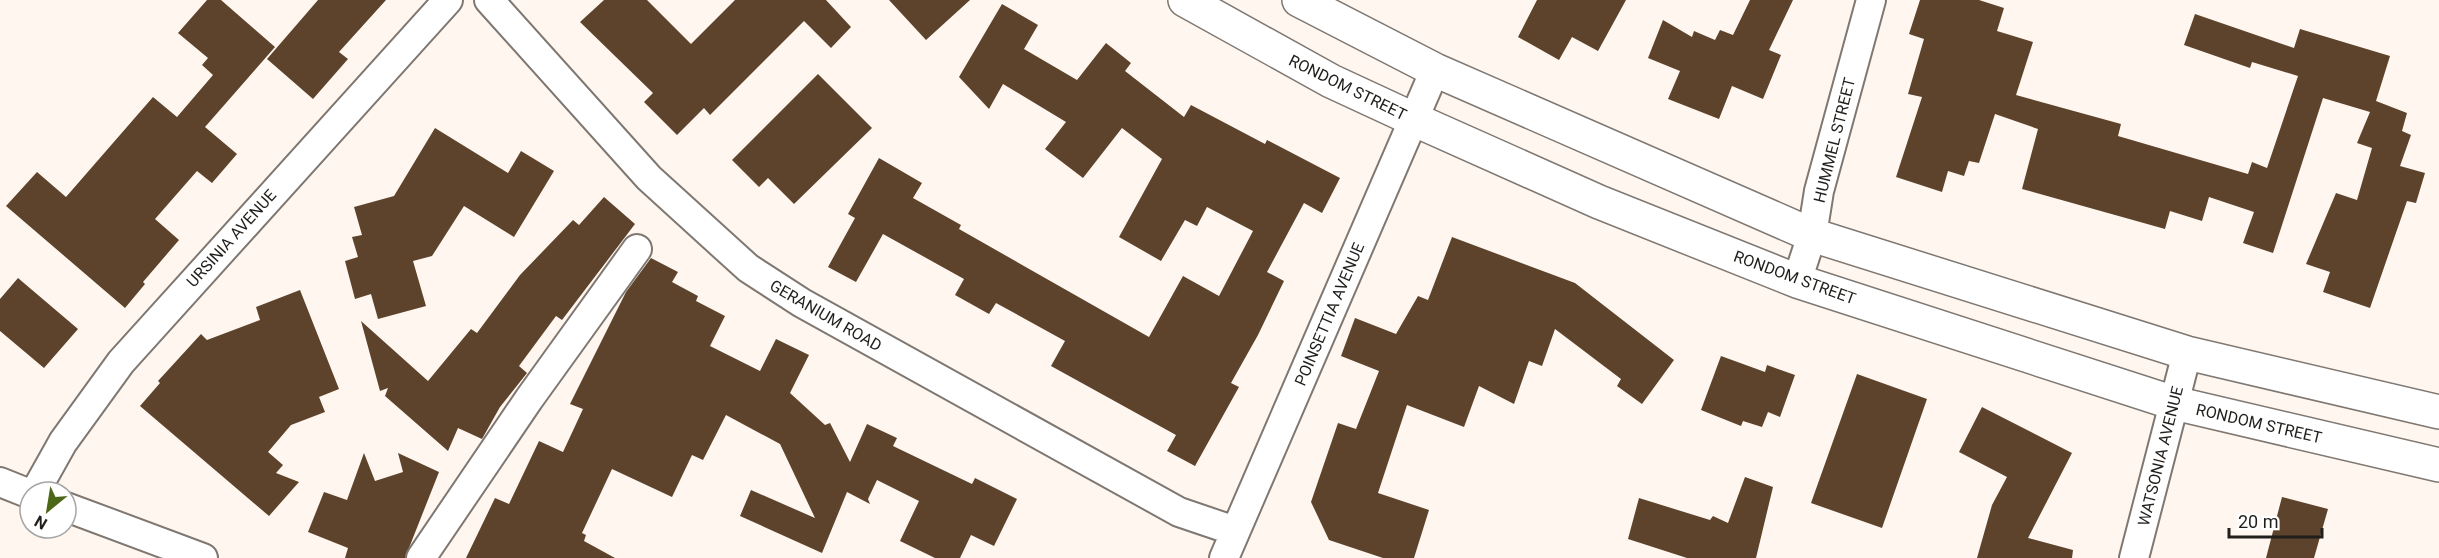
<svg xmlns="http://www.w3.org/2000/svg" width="2439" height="558" font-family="Roboto,sans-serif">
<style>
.building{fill:#5d432c}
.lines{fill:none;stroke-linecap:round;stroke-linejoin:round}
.street-casing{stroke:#7f7771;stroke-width:32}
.secondary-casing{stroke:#7f7771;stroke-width:36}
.street{stroke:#fff;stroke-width:28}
.secondary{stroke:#fff;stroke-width:33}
.labels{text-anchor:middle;stroke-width:6;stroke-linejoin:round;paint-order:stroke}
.street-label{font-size:16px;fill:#211f1c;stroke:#fff}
</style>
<rect width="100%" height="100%" fill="#fff7ef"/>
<path class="building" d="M207 0H221L275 47 205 127 237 154 212 183 197 171 155 219 179 240 143 282 145 284 125 308 6 206 37 172 66 197 153 97 177 117 213 75 202 65 208 58 178 33Z
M318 0H386L339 52 348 59 313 99 267 59Z
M604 0H647L691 44 735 0H826L851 27 831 48 804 21 710 115 704 108 677 135 644 102 653 93 580 22Z
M889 0H970L926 40Z
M1537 0H1626L1598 51 1572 37 1559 60 1518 37Z
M1750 0H1793L1769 50 1781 55 1763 99 1732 86 1719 119 1668 99 1680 71 1648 58 1663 20 1692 37 1694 31 1715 40 1720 30 1733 35Z
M1920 0H1979L2004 8 1997 31 2033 42 2016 95 2121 124 2118 136 2248 174 2252 162 2267 168 2298 76 2252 62 2250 68 2184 45 2195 14 2294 48 2300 29 2390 56 2376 101 2407 113 2402 131 2411 135 2400 166 2425 173 2416 203 2407 201 2370 308 2323 292 2330 272 2306 264 2336 193 2357 200 2372 148 2357 143 2370 112 2323 98 2273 253 2243 243 2254 212 2209 197 2202 221 2170 211 2165 229 2022 189 2038 129 1995 114 1979 163 1969 161 1964 176 1948 171 1942 192 1896 177 1922 97 1908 94 1924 39 1909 34Z
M1002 4 1038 25 1024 49 1077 80 1106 43 1131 63 1125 71 1184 117 1191 105 1265 144 1267 140 1340 178 1322 213 1304 203 1267 272 1284 281 1258 335 1231 383 1239 387 1195 466 1167 451 1176 435 1051 366 1065 341 996 303 989 314 955 295 964 279 883 234 856 282 828 267 855 218 848 214 879 158 922 183 913 198 961 225 959 229 1149 337 1183 276 1219 296 1253 231 1207 207 1197 226 1185 220 1161 261 1119 237 1162 159 1122 128 1083 178 1045 149 1066 122 1003 84 989 109 959 77Z
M818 74 872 128 794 204 768 178 759 187 732 160Z
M435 128 508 173 521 151 554 171 514 237 464 206 432 256 413 261 426 306 378 319 371 294 355 299 345 261 358 257 352 237 362 235 354 207 394 196Z
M604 197 635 224 562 320 556 316 519 366 527 373 500 407 482 439 458 428 448 451 385 396 388 388 380 391 361 321 428 381 471 329 477 333 520 275 573 220 579 225Z
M1452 237 1575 283 1674 360 1642 404 1617 386 1621 379 1555 329 1542 366 1529 361 1514 404 1479 386 1464 427 1407 405 1378 493 1429 510 1414 558H1383L1329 540 1311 502 1338 423 1356 429 1379 371 1341 356 1355 318 1396 334 1418 296 1428 300Z
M651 258 678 272 672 282 698 296 696 301 725 316 710 346 760 371 776 339 809 355 790 393 825 425 830 423 850 462 867 424 897 438 893 446 972 484 975 478 1017 499 994 546 971 535 960 558H935L900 541 919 501 877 480 868 499 870 504 847 492 822 553 740 516 751 490 815 518 780 444 726 415 703 460 692 455 672 497 612 469 582 533 586 535 584 541 615 558H466L495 498 509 504 539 441 563 452 583 409 570 404 626 292Z
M18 278 78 329 44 368 0 331V299Z
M300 290 339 389 319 397 325 412 291 425 268 452 283 465 276 473 299 482 269 516 140 406 160 383 158 381 201 334 207 340 260 320 256 307Z
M1721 356 1765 372 1767 365 1795 375 1780 417 1768 412 1762 427 1743 421 1741 426 1701 410Z
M1857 374 1927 399 1882 528 1811 503Z
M1982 407 2072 453 2028 538 2073 550 2072 558H1977L1992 505 2007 477 1959 452Z
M364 453 375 481 403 472 398 453 439 472 405 558H345L348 548 308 532 324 492 347 500Z
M1745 477 1773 487 1756 558H1687L1628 539 1639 498 1710 520 1713 516 1728 523Z
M2282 497 2328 509 2314 558H2266Z"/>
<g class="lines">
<defs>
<path id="street" d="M489 0 649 178 748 268 802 303 1179 512 1235 531
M1797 281 1812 235 1819 191 1871 0
M0 482 30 494
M35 492 63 442 121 362 448 0
M66 507 203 558
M421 558 529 399 637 249
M1224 558 1435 70
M2134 558 2187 353"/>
<path id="secondary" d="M1185 0 1331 81 1413 119 1599 202 1797 281 2174 403 2439 465
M1299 0 1435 70 1812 235 2187 353 2439 412"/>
</defs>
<use href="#street" class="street-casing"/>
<use href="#secondary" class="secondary-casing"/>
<use href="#street" class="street"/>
<use href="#secondary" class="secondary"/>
</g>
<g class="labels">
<g class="street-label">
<text transform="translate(1348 87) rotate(26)" y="6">RONDOM STREET</text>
<text transform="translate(1834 140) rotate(-76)" y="6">HUMMEL STREET</text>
<text transform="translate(231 238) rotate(-48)" y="6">URSINIA AVENUE</text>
<text transform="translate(1795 277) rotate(20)" y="6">RONDOM STREET</text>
<text transform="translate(1329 314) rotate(-67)" y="6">POINSETTIA AVENUE</text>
<text transform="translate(826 315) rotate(30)" y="6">GERANIUM ROAD</text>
<text transform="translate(2259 423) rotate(13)" y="6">RONDOM STREET</text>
<text transform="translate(2160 456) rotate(-76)" y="6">WATSONIA AVENUE</text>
</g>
</g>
<g transform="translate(48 510) rotate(210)"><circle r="28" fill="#ffffff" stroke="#a6a5a4" stroke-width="1.5"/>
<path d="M0-4.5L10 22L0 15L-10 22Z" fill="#4c6718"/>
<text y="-9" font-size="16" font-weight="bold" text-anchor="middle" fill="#211f1c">N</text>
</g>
<path d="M2229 528v9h93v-9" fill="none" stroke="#211f1c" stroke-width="3"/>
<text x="2238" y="528" font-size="18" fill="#211f1c" stroke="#ffffff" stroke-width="4.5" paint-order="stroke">20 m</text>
</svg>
